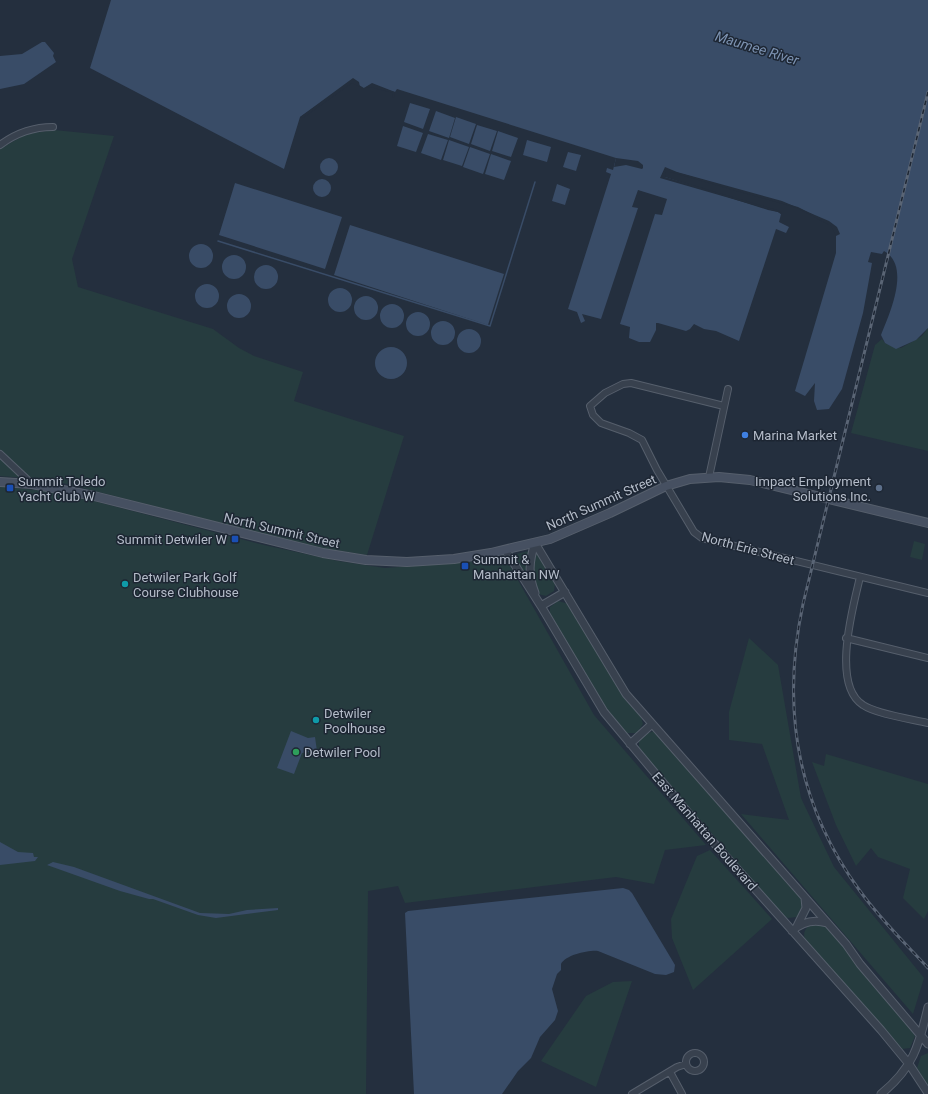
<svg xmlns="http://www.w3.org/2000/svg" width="928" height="1094" font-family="Roboto,sans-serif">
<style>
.green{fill:#263c3f}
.water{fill:#394c67}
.pier{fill:#242f3e}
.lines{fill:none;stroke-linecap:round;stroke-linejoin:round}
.stream{stroke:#394c67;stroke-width:1.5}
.minor-casing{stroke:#565f6c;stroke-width:8}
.tertiary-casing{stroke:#565f6c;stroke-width:9}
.secondary-casing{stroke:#565f6c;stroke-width:10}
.minor{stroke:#38414e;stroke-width:6}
.tertiary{stroke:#38414e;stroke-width:7}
.secondary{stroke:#465061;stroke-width:8}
.rail-casing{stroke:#5a6575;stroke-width:3}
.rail{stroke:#1d2633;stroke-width:1.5;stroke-dasharray:4.5;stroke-linecap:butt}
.shop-dot{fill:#3f7fe0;stroke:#1d2633;stroke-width:1.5}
.transit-dot{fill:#1a4fb4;stroke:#1d2633;stroke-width:1.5}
.service-dot{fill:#5c6f8a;stroke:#1d2633;stroke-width:1.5}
.culture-dot{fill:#0f9aa8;stroke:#1d2633;stroke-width:1.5}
.leisure-dot{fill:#2e9e5b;stroke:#1d2633;stroke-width:1.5}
.labels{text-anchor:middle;stroke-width:3;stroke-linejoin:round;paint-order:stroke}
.poi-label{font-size:13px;fill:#b4bcc9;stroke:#1d2633;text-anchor:start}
.street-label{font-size:13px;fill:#b4bcc9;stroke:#1d2633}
.water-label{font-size:14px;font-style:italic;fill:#7c92b1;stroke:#1d2633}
</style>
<rect width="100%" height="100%" fill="#242f3e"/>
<path class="green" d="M54 130 114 136 72 259 78 287 213 329 239 348 254 356 303 372 294 401 404 436 367 555 315 547 63 483 35 479 0 476V149L26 134Z
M928 328V451L851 433 875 345 882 339 885 343 901 348 922 336Z
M0 486 45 491 86 499 264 545 338 561 385 568 506 559 594 715 706 845 665 850 654 884 616 877 405 903 398 886 368 891 366 1094H0Z
M914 541 925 544 922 560 910 557Z
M529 551 527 566 529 583 514 556 516 554Z
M536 551 555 583 554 591 546 596 538 594 532 569Z
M558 601 569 604 624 698 641 717 643 724 637 733H626L601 701 550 614V607Z
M749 638 778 665 801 798 834 867 924 978 913 1014 741 814 789 820 762 744 729 740V712Z
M654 731 799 895 803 904 797 917 788 918 781 914 639 749V741L646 734Z
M826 754 928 784V911L924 919 903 898 910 869 878 857 871 848 856 866 836 825 812 762 824 766Z
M710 850 772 919 693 990 672 938 671 919 697 856Z
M817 923 826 926 911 1030 915 1036 910 1048 902 1049 805 941C802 929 807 926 817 923Z
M632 981 596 1087 541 1061 586 996 613 982Z
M928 1053V1087L917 1068 921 1056Z"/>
<path class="water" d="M111 0H928V328L916 340 896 349 885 343 881 335C890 313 911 266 884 251L882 254 871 252 868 262 872 263 863 313 842 389 829 409 817 410 814 401 815 383 805 396 795 391 836 253V231L833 225 798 207 665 169 662 176 768 210 778 212 781 214 779 222 789 227 786 233 776 229 739 341 716 331 704 329 694 324 690 329 686 331 658 323H656V330L650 342H639L629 338 630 327 620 324 655 214 662 215 667 199 638 190 632 207 638 208 601 319 582 314 585 321 581 323 577 312 568 309 611 174 606 172 607 168 613 170 616 158 397 89 395 92 370 85 364 88 352 81 300 117 284 169 90 68Z
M42 42H45L54 53 53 56 56 62 24 84 0 89V56L22 54Z
M410 103 430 109 423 129 404 122Z
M436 111 455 118 449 138 429 131Z
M456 117 476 124 469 144 450 137Z
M477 125 497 131 490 151 471 144Z
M403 126 423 133 416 152 397 146Z
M498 131 518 138 511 157 492 151Z
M428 134 448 140 441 160 421 153Z
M449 140 469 147 462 166 443 160Z
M527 140 551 147 547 162 523 155Z
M470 147 490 154 483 174 463 167Z
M568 152 581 155 576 171 563 167Z
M491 154 511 161 504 180 485 174Z
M320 167a9 9 0 1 1 18 0a9 9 0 1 1-18 0Z
M313 188a9 9 0 1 1 18 0a9 9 0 1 1-18 0Z
M235 183 342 217 325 269 219 235Z
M557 184 570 189 565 205 552 201Z
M350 225 504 274 488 325 334 275Z
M189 256a12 12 0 1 1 24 0a12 12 0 1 1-24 0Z
M222 267a12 12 0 1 1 24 0a12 12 0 1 1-24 0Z
M254 277a12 12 0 1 1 24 0a12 12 0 1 1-24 0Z
M195 296a12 12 0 1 1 24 0a12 12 0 1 1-24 0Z
M328 300a12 12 0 1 1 24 0a12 12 0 1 1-24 0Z
M227 306a12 12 0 1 1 24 0a12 12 0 1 1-24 0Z
M354 308a12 12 0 1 1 24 0a12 12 0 1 1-24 0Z
M380 316a12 12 0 1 1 24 0a12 12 0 1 1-24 0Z
M406 324a12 12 0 1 1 24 0a12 12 0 1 1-24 0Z
M431 333a12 12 0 1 1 24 0a12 12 0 1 1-24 0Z
M457 341a12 12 0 1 1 24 0a12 12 0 1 1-24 0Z
M375 363a16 16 0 1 1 32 0a16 16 0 1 1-32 0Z
M291 731 308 738 315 737 317 751 302 753 294 774 277 768Z
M0 842 18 852 33 853 34 857H38L35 861 0 865Z
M53 862 74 867 200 913 229 914 247 910 278 908V910L216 918 198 915 153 899H149L120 891 47 865Z
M623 888 629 890 632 893 675 965 674 972 666 975 655 974 598 951C588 950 566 955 561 964V970L557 974 552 989 558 1011 555 1020 540 1037 531 1058 518 1071 502 1094H414L405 913 408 911Z"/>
<path class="pier" d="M353 78 359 82 360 87 352 83 303 118 300 117Z
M372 83 395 92 394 98 392 97 393 93 370 87 364 88Z
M616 158 638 161 643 165V168L642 169 626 165 614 167Z
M665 167 677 172 782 201 829 221 837 227 840 234 836 236 831 226 797 208 670 172H666L665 177 777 210 782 213 781 214 778 212 660 178Z"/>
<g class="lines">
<path class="stream" d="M218 241 490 326 535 182"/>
<defs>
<path id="minor" d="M0 145C16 133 33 127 53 127
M724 406 631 383 623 384 605 393 590 406 593 415 601 423 629 433 642 440 657 470 694 532 702 538 928 593
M0 454 32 484
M709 477 728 389
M860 577C853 607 831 685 863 705 876 714 911 719 928 723
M846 638 928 658
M686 1062a9 9 0 1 1 18 0a9 9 0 1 1-18 0Z
M670 1072 682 1094
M632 1094 677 1067 686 1064"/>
<path id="tertiary" d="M535 543 626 694 846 944 860 964 928 1044
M535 543C529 561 528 575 535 593
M506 551 541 606 604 712 705 833 881 1030 909 1064 928 1093
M541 606 565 592
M630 744 652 724
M797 926 806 908 805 898
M792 931C802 922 814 919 827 923
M881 1094C913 1068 919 1046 928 1007"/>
<path id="secondary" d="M0 482 32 484 94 496 323 553 366 560 407 562 454 559 491 553 550 539 610 513 666 486 690 479 719 477 750 480 928 523"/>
</defs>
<use href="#minor" class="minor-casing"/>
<use href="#tertiary" class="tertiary-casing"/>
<use href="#secondary" class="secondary-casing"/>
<use href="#minor" class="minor"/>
<use href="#tertiary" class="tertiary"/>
<use href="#secondary" class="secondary"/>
<defs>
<path id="rail" d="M928 92 803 604C781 707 797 805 860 891 880 919 905 943 928 968"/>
</defs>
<use href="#rail" class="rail-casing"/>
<use href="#rail" class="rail"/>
</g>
<circle class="shop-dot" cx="745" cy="435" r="4"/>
<g class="transit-dot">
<rect x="6" y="484" width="8" height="8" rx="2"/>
<rect x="231" y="535" width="8" height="8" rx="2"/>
<rect x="461" y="562" width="8" height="8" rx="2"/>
</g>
<circle class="service-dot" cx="879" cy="488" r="4"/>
<g class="culture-dot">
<circle cx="125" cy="584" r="4"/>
<circle cx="316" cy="720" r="4"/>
</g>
<circle class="leisure-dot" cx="296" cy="752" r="4"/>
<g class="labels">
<g class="poi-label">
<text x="753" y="440">Marina Market</text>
<text x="18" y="486">Summit Toledo<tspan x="18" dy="15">Yacht Club W</tspan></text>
<text x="871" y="486" text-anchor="end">Impact Employment<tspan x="871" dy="15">Solutions Inc.</tspan></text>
<text x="227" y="544" text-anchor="end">Summit Detwiler W</text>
<text x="473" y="564">Summit &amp;<tspan x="473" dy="15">Manhattan NW</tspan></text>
<text x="133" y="582">Detwiler Park Golf<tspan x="133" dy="15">Course Clubhouse</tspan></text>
<text x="324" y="718">Detwiler<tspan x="324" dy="15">Poolhouse</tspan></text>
<text x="304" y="757">Detwiler Pool</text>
</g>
<g class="street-label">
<text transform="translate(601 502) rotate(-24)" y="5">North Summit Street</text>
<text transform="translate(282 530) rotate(13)" y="5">North Summit Street</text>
<text transform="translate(748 548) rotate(15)" y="5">North Erie Street</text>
<text transform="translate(705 831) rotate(49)" y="5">East Manhattan Boulevard</text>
</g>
<g class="water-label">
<text transform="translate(757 48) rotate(17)" y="5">Maumee River</text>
</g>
</g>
</svg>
